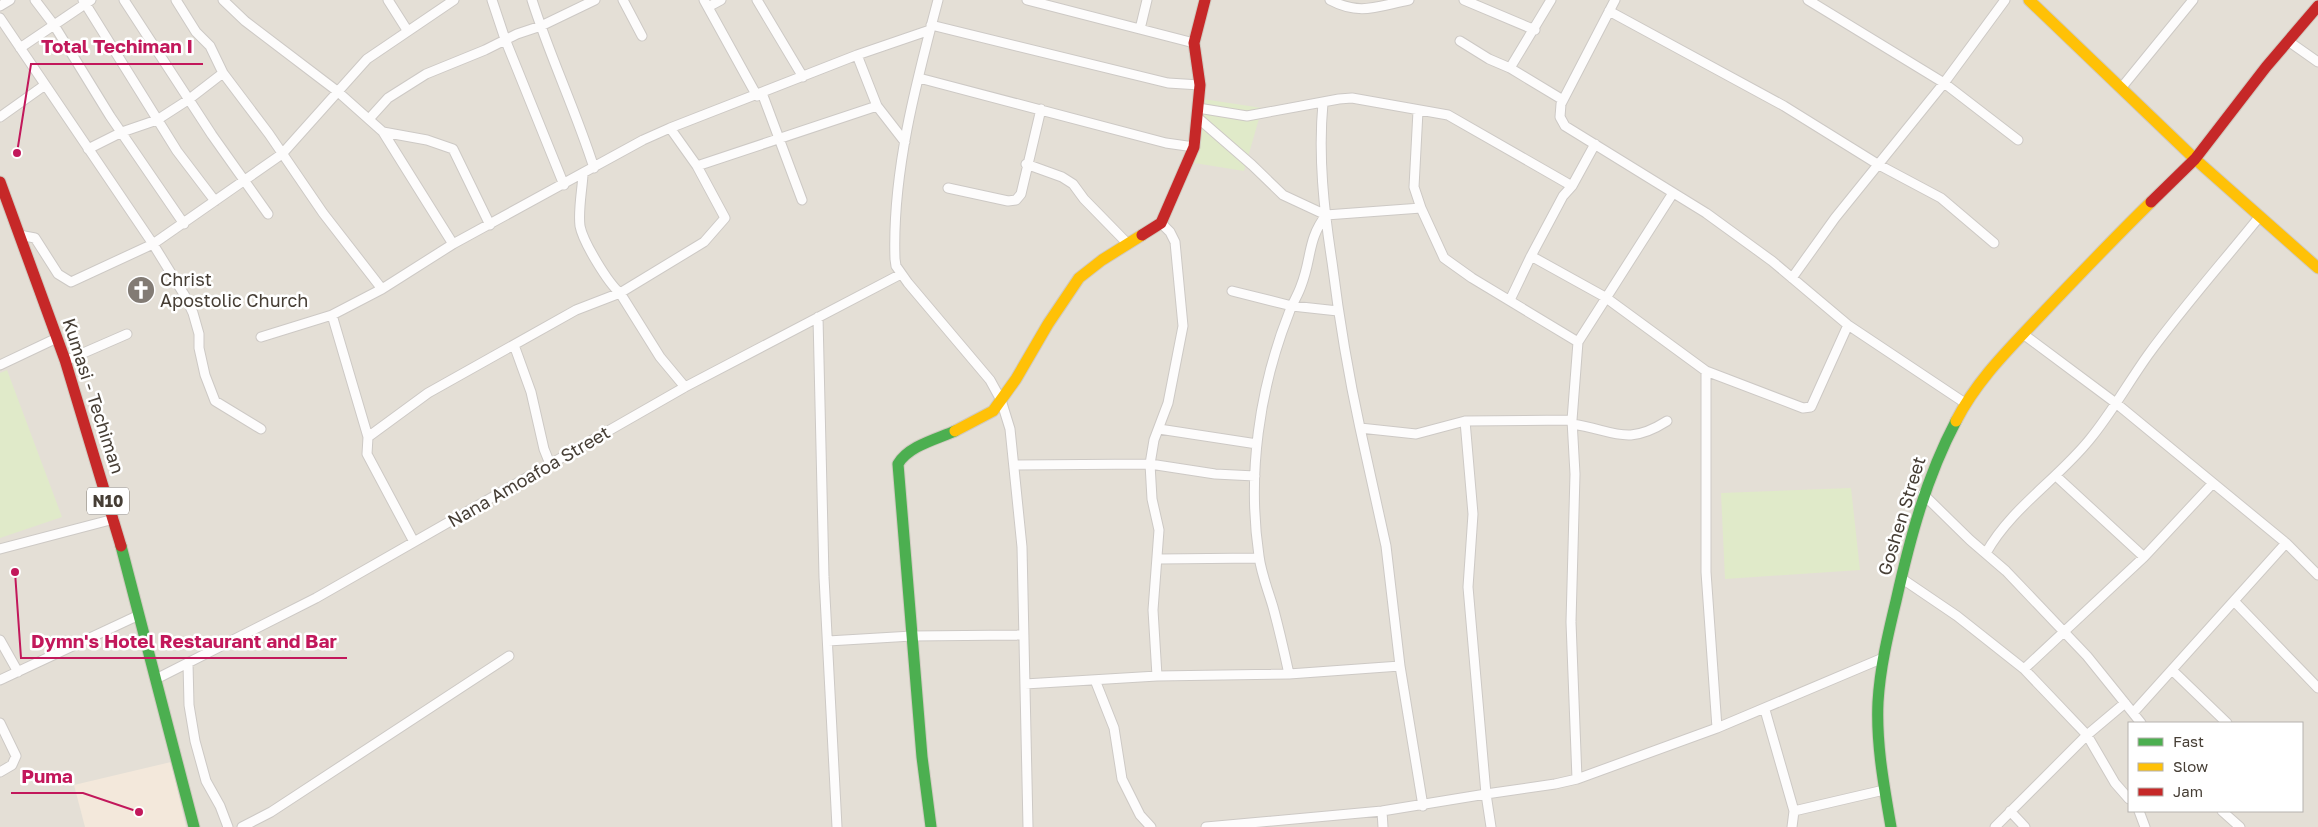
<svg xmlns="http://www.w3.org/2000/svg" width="2318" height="827" font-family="'Golos Text',sans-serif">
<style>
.residential{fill:#e4dfd6;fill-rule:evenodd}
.commercial{fill:#f3e8db}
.green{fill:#e0eac9}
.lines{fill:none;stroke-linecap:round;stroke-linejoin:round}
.street-casing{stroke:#cdc9c5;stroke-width:11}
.fast-casing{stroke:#d0cac0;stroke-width:13}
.slow-casing{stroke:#d0cac0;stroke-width:13}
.jam-casing{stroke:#d0cac0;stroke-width:13}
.street{stroke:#fdfcfc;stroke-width:9}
.fast{stroke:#4caf50;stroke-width:11}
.slow{stroke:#ffc107;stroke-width:11}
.jam{stroke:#c62828;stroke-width:11}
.labels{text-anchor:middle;stroke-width:5;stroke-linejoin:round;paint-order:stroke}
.shield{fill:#fff;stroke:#7e7872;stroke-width:1}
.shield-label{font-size:16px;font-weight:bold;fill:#463e35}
.poi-label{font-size:18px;fill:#463e35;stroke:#fff;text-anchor:start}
.street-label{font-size:18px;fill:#463e35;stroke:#fff}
.leader{fill:none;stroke:#c2185b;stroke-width:2}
.callout-dot{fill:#c2185b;stroke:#fff;stroke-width:2}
.callout-label{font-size:19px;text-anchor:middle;font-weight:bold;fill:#c2185b;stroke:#fff;stroke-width:5;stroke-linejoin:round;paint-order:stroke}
</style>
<rect width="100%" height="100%" fill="#f0ede9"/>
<path class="residential" d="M0 0H2318V827H0ZM2129 723H2302V811H2129Z"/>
<path class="commercial" d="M171 762 186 827H85L74 785Z"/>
<path class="green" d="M1203 99 1262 108 1244 171 1188 162Z
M7 370 62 517 0 538V373Z
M1851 488 1860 570 1725 579 1721 493Z"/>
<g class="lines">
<defs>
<path id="street" d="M35 0 54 25 110 116 184 224
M83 0 177 151 215 201
M124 0 212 135 268 214
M176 0 196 32 210 46 223 73 269 134 323 213 382 289
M223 0 245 21 337 91 383 132 427 140 453 149 490 225
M388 0 407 30
M492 0 505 39 564 185
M532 0C550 57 576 111 594 168
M623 0 642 36
M704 0 757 96
M757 0 803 77
M938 0C916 83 892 173 895 259L896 266 908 283 990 380 1001 400 1010 429 1022 547 1028 827
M1027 0 1194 43
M1330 0C1360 16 1378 6 1409 0
M1464 0 1535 30
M1615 0 1561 104 1560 117 1565 126 1706 213 1772 261 1848 325 1965 403
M1808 0 1944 83 2005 0
M0 6 10 0
M708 7 721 0
M1609 11 1784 106 1879 165 1941 198 1994 243
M0 18 153 244 185 296 193 313 199 334V348L205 375 215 401 261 429
M931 25 1168 83 1200 85
M1140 29 1147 0
M1460 41 1489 59 1510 68 1563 100
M2288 41 2318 62
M20 48 91 0
M857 55 877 106 905 142
M1510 68 1551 0
M919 78 1166 143 1194 147
M2122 87 2193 0
M762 93 802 200
M1323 103C1318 156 1324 210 1332 262 1339 318 1348 373 1360 428L1416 434 1465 421
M1198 108 1247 116 1339 99 1352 98 1448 115 1572 186 1563 196 1531 256 1605 297 1706 371 1803 408 1811 407 1848 325
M1418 111 1414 187 1421 208 1444 258 1472 278 1578 342 1673 193
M0 117 45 85
M1198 118 1252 165 1283 195 1326 215 1421 208
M369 119 388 98 426 74 485 50 517 34 541 26 595 0
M383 132 453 244
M88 149 122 132 157 120 188 100 223 73
M1026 164 1062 177 1073 184 1084 199 1127 243
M697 166 877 106
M583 175C582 191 578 210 580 226 583 242 608 283 620 293L704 242 725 218 697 166 670 128
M1572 186 1595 144
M948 188 1008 201 1016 200 1021 194 1041 109
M19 235 35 238 58 274 71 282 153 244 282 154 367 59 454 0
M1792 278 1835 218 1944 83 2018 140
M1232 291 1292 306 1338 311
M1510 300 1531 256
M818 317 824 577 837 827
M261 337 332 315
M514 345 531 392 544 449 550 464
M65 361 127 334
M0 365 57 338
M1572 420 1575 474 1571 622 1577 779 1717 728 1706 572V371
M1572 424C1614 430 1626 447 1667 421
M1360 428 1386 546 1400 666
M1159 429 1257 444
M368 437 428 393 576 310 620 293 660 357 685 387
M1014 465 1150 464 1215 474 1255 476
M2056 476 2144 557
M1923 494 1970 540 2006 571 2087 656 2133 713 2286 543 2117 404 2023 334
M414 542 367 454 368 437 332 315 382 289 453 244 643 140 670 128 857 55 930 30
M2286 543 2318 575
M0 549 114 519
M1986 553C2011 508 2058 479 2090 439 2112 412 2128 383 2148 355 2183 307 2223 262 2260 216
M1159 559 1259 558
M1901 578 1957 616 2024 669 2087 735 2115 783 2129 799
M2234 601 2318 688
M0 640 18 672
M828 641 912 636 1024 635
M188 663 189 705 195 741 206 781 220 806 228 827
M2024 669 2144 557 2213 483
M2172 670 2227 723
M1289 674C1284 651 1279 629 1273 607 1268 590 1261 573 1259 556 1247 475 1259 389 1289 313 1292 304 1298 295 1301 286 1312 258 1307 240 1326 215
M1157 676 1153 610 1159 530 1152 499 1150 464 1154 440 1168 403 1183 326 1175 242 1170 232 1161 223
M156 679 316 598 685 387 901 274
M0 680 139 615
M1095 680 1114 728 1122 779 1140 815 1151 827
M1025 684 1157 676 1289 674 1400 666 1423 806
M1765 710 1794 811 1884 790
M2133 713 2141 723
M0 723 16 756 12 765 0 772
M1717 728 1883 658
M1577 779 1555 784 1486 794 1468 587 1473 514 1465 421 1572 420 1578 342
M1382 811 1383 827
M2010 811 2025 827
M2139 811 2145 827
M2222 811 2240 827
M242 827 271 812 509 656
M1206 827 1382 811 1486 794 1491 827
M1792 827 1794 811
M1995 827 2087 735 2125 703"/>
<path id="fast" d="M121 546 194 827
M931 827 922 757 898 464C908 446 937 439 955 431
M1891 827C1884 786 1876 744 1878 702 1880 668 1888 634 1896 601 1910 538 1926 478 1956 421"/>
<path id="slow" d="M2029 0 2195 159 2318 268
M1956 421C1977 380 2008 350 2039 317 2076 278 2113 239 2151 202
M955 431 993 411 1016 379 1048 324 1079 278 1102 260 1142 235"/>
<path id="jam" d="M0 182 65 360 121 546
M2151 202 2195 159 2266 67 2318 6
M1142 235 1161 223 1194 147 1200 85 1194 43 1205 0"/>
</defs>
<use href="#street" class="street-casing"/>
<use href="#fast" class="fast-casing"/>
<use href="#slow" class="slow-casing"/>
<use href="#jam" class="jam-casing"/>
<use href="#street" class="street"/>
<use href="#fast" class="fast"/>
<use href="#slow" class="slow"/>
<use href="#jam" class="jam"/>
</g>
<defs>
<symbol id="church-disc" viewBox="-11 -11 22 22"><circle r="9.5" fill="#827b74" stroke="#fff"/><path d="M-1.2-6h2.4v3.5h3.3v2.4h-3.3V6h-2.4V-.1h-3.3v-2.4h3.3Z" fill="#fff"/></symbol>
</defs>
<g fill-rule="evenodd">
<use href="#church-disc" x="125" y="274" width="32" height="32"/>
</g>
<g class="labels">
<rect class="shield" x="87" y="487.5" width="42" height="27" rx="4"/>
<g class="shield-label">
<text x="108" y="507">N10</text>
</g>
<g class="poi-label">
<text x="160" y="286">Christ<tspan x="160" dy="21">Apostolic Church</tspan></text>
</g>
<g class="street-label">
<text transform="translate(93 396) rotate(72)" y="6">Kumasi - Techiman</text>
<text transform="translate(529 477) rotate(-30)" y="6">Nana Amoafoa Street</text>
<text transform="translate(1902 516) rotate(-73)" y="6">Goshen Street</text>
</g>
</g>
<path class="leader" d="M17 153L31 64H203M15 572L21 658H347M139 812L83 793H11"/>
<g class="callout-dot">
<circle cx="17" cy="153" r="5"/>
<circle cx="15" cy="572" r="5"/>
<circle cx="139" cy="812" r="5"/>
</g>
<g class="callout-label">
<text x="117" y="53">Total Techiman I</text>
<text x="184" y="648">Dymn's Hotel Restaurant and Bar</text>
<text x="47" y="783">Puma</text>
</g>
<rect x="2128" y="722" width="175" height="90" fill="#ffffff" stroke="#b5b2ae"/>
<rect x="2138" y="738" width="25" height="8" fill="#4caf50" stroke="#b5b2ae"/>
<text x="2173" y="747" font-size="15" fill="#463e35">Fast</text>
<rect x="2138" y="763" width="25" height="8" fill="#ffc107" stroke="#b5b2ae"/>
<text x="2173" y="772" font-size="15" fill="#463e35">Slow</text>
<rect x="2138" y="788" width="25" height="8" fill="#c62828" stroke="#b5b2ae"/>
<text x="2173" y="797" font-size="15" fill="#463e35">Jam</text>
</svg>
